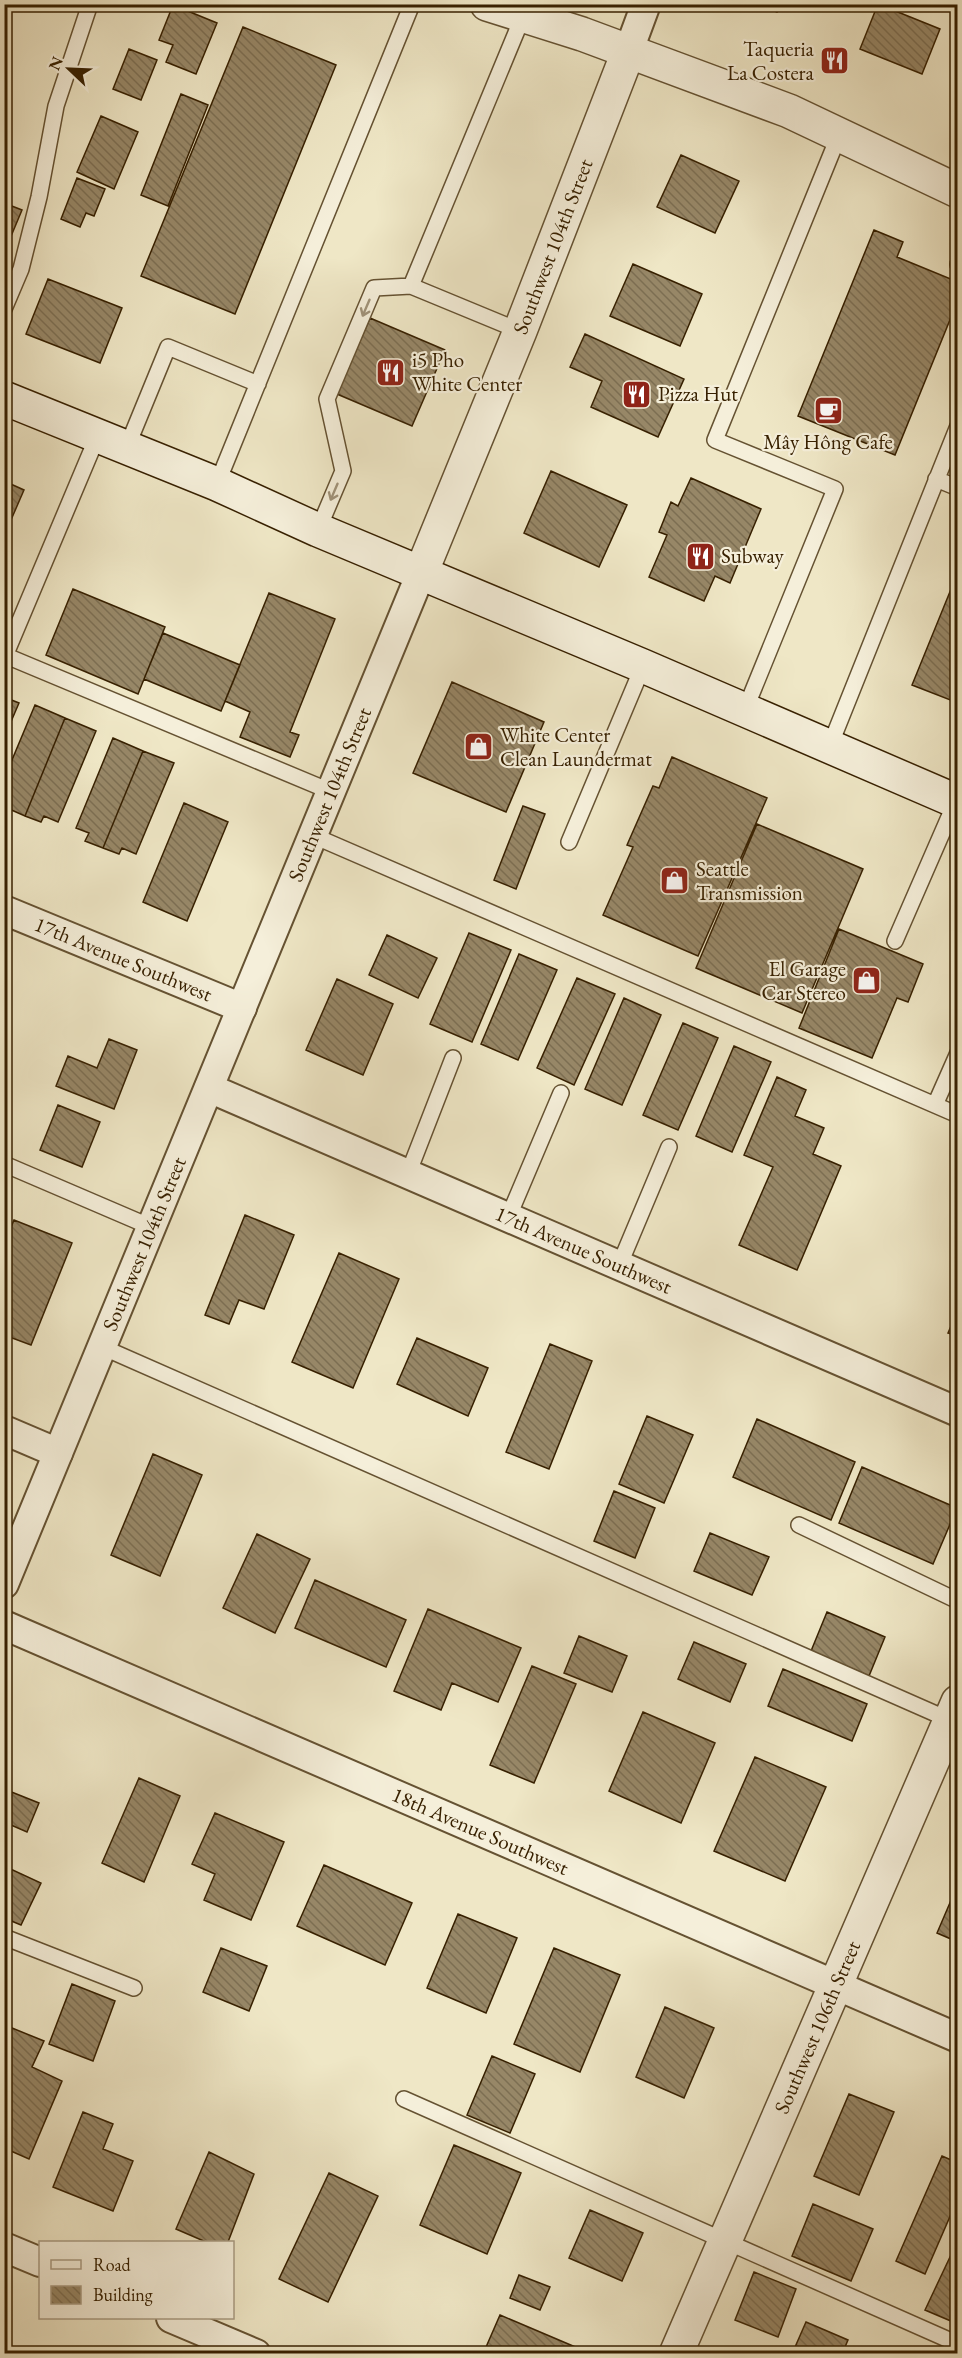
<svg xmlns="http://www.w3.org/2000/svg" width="962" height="2358" font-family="'EB Garamond',serif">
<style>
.building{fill:url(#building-back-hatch);stroke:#372000;stroke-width:1.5}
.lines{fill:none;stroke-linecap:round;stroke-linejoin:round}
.service-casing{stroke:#655232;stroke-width:18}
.minor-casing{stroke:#655232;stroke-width:32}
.tertiary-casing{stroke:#655232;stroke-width:36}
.secondary-casing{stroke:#372000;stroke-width:36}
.service{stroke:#f5efda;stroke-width:15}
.minor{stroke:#f5efda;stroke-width:28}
.tertiary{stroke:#f5efda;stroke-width:33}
.secondary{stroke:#f5efda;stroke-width:33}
.oneway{stroke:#a09278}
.labels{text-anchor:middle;stroke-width:4.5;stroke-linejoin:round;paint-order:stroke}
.poi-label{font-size:21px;fill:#372000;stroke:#f5efda;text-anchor:start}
.street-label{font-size:21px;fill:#372000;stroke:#f5efda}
</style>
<defs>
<pattern id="building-back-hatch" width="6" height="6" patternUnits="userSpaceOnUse" patternTransform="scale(1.5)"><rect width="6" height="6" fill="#978767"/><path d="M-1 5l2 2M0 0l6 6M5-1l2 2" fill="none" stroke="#7c6e52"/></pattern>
</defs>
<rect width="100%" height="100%" fill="#efe7c6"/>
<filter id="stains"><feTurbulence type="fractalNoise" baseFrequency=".00333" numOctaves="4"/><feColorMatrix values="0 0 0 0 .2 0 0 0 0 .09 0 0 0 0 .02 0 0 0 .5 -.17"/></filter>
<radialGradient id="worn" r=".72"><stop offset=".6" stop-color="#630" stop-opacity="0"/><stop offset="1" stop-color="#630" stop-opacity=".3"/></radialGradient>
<path class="building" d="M758 4H781L777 12Z
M878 4 940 29 922 74 860 49Z
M173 5 217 23 196 74 166 62 173 45 159 40Z
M243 27 336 65 235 314 141 276Z
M129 49 157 60 141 100 113 89Z
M181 94 208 105 168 206 141 195Z
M101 116 138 132 114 189 77 172Z
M681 155 739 181 715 233 657 207Z
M77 178 105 189 94 216 86 213 80 227 61 219Z
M4 203 22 210 4 253Z
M874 230 903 242 897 257 958 282V300L895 455 798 416Z
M633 264 702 294 680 346 610 316Z
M48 279 122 308 100 363 26 334Z
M370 318 445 350 412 426 337 394Z
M585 334 684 379 658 437 591 407 602 381 570 367Z
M551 471 627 505 599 567 524 533Z
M691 478 761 509 730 583 715 576 704 601 649 577 667 535 659 532 671 502 678 506Z
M4 481 24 490 4 536Z
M958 572V703L912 685Z
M73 589 165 627 138 694 46 655Z
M269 593 335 619 290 732 299 735 290 757 240 737 250 712 225 701Z
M163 633 240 665 221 711 144 679Z
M452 682 544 722 506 812 413 773Z
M4 697 19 703 4 738Z
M35 705 65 718 25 816 7 808 10 801 4 798V779Z
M65 718 96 731 58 822 44 816 41 822 25 816Z
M113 738 143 751 103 848 85 841 89 833 76 828Z
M143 751 174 763 136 854 122 848 119 854 103 848Z
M672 757 767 798 698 956 603 915 633 847 627 845 653 786 659 788Z
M184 803 228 822 187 921 143 902Z
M523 806 545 814 516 889 494 880Z
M757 824 863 869 802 1013 696 968Z
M839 929 923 964 908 1002 897 998 872 1058 799 1028Z
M469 933 511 950 472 1042 430 1024Z
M387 935 437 958 418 998 369 975Z
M519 954 557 970 518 1060 481 1044Z
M577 978 615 994 574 1085 537 1068Z
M337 979 393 1004 363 1075 306 1050Z
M624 998 661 1015 622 1105 585 1089Z
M4 1000 10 1002 4 1015Z
M683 1023 718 1038 678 1130 643 1115Z
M109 1039 137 1050 114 1109 56 1086 68 1056 97 1068Z
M734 1046 771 1062 732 1152 696 1136Z
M777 1077 806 1090 795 1116 824 1128 813 1154 841 1166 797 1270 739 1245 773 1167 744 1155Z
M58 1105 100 1122 82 1167 40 1150Z
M245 1215 294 1235 264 1309 239 1300 229 1324 205 1315Z
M14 1220 72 1243 31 1345 4 1335V1244Z
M339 1253 399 1279 353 1388 292 1362Z
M958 1310V1336L948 1333Z
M417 1338 488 1368 468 1416 397 1384Z
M550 1344 592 1361 549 1469 506 1452Z
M647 1416 693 1435 664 1503 619 1484Z
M757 1419 855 1462 831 1520 733 1477Z
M153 1454 202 1475 160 1576 111 1555Z
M862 1467 957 1508 933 1564 839 1523Z
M614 1491 655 1508 635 1558 594 1541Z
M710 1533 769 1557 752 1595 694 1571Z
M257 1534 310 1559 275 1633 223 1608Z
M315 1580 406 1620 386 1667 295 1628Z
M428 1609 521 1648 498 1702 452 1683 441 1710 394 1691Z
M827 1612 885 1637 869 1676 811 1651Z
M579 1636 627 1656 612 1692 564 1673Z
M694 1642 746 1664 730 1702 678 1679Z
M532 1666 576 1684 534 1783 490 1765Z
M783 1669 867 1704 852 1741 768 1706Z
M643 1712 715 1743 681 1823 609 1791Z
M755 1757 826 1787 785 1881 714 1851Z
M139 1778 180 1796 144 1882 102 1863Z
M4 1789 39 1803 27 1832 4 1822Z
M215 1813 284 1842 251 1920 204 1900 215 1874 192 1864Z
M324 1865 412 1903 385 1965 297 1926Z
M4 1866 41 1883 21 1925 4 1918Z
M958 1884V1942L937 1933Z
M458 1914 517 1938 486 2013 427 1988Z
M221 1948 267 1966 249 2011 203 1992Z
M554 1948 620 1975 580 2072 514 2044Z
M72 1984 115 2001 93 2061 49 2044Z
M665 2007 714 2028 684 2098 636 2077Z
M12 2028 44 2041 32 2067 62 2081 29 2159 4 2148V2045Z
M492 2056 535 2074 510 2133 467 2115Z
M849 2094 894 2112 859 2195 814 2176Z
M83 2112 113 2124 103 2149 133 2161 113 2211 53 2187Z
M454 2145 521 2173 487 2254 420 2225Z
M209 2152 254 2174 228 2242H206L176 2229Z
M942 2156 958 2163V2198L925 2274 896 2261Z
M329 2173 378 2196 328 2302 279 2279Z
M813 2204 873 2229 851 2281 792 2256Z
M590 2210 643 2233 622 2281 569 2258Z
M958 2240V2324L925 2310Z
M754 2272 796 2289 778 2337 735 2320Z
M519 2275 550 2287 540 2310 510 2298Z
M500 2315 580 2349 578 2354H483Z
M806 2322 848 2340 842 2354H792Z"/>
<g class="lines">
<defs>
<path id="service" d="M958 264V265
M4 309 21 269 39 197 56 106 90 4
M520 331 411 286 523 16
M127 447 168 347 258 384
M936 479 958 488
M217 484 412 4
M318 530 343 471 327 399 374 288 411 286
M4 655 332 792
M5 656 98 435
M745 710 835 489 715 440 839 135
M829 748 958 426
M314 836 958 1115
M569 842 643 666
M895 941 956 801
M935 1105 958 1053
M4 1164 151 1227
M408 1174 453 1058
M508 1218 561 1093
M619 1266 669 1147
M102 1347 952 1721
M799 1525 958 1601
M4 1937 134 1988
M404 2099 958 2344"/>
<g id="minor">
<path d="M629 50 646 4"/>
<path id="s1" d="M4 910 242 1008"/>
<path id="s2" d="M209 1088 958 1412"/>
<path d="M4 1430 58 1453"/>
<path id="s3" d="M4 1584 421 573"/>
<path id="s4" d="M4 1625 958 2038"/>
<path d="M4 2247 40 2262"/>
<path d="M171 2318 256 2354"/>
</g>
<g id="tertiary">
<path d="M487 4 582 34 789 111 958 191"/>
<path id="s5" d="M421 573 520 331 629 50"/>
<path id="s6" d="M676 2354 958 1702"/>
</g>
<path id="secondary" d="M4 398 217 484 318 530 643 666 958 802"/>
</defs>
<use href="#service" class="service-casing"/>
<use href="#minor" class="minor-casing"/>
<use href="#tertiary" class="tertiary-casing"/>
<use href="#secondary" class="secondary-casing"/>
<use href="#service" class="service"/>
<use href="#minor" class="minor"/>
<use href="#tertiary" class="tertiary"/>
<use href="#secondary" class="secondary"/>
</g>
<defs><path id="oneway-shaft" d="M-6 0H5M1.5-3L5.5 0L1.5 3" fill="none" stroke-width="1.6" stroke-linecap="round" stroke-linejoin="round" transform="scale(1.5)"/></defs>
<g class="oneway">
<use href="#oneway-shaft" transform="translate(366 308) rotate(113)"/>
<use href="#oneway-shaft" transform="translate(334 492) rotate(113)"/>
</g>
<defs>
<symbol id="restaurant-square" viewBox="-11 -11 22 22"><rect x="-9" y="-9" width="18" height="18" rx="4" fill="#8f2418" stroke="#f5efda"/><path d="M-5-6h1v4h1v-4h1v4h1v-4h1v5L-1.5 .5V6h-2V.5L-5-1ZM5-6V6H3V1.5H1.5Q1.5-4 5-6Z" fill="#fff"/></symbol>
<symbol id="cafe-square" viewBox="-11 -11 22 22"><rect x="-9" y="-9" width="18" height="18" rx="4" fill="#8f2418" stroke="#f5efda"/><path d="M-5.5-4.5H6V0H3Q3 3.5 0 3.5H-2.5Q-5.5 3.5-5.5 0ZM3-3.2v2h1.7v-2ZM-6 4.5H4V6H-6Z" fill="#fff"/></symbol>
<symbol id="shop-square" viewBox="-11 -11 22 22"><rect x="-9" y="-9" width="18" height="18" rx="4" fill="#8f2418" stroke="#f5efda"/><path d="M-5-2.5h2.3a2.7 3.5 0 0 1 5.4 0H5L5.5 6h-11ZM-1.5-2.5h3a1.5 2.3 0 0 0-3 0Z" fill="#fff"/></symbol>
</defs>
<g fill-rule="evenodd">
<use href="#restaurant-square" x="818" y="44" width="33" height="33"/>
<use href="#restaurant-square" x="374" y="356" width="33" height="33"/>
<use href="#restaurant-square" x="620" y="378" width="33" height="33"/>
<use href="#cafe-square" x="812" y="394" width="33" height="33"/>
<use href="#restaurant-square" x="684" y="540" width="33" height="33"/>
<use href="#shop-square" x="462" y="730" width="33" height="33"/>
<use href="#shop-square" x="658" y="864" width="33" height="33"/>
<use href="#shop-square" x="850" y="964" width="33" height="33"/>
</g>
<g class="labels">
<g class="poi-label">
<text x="814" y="56" text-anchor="end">Taqueria<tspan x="814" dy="24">La Costera</tspan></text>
<text x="412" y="367">i5 Pho<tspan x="412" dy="24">White Center</tspan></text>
<text x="658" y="401">Pizza Hut</text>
<text x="828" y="449" text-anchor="middle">Mây Hông Cafe</text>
<text x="721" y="563">Subway</text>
<text x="500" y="742">White Center<tspan x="500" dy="24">Clean Laundermat</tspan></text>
<text x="696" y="876">Seattle<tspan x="696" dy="24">Transmission</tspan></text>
<text x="846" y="976" text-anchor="end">El Garage<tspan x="846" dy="24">Car Stereo</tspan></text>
</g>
<g class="street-label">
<text dy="7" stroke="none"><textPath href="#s5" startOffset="352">Southwest 104th Street</textPath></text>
<text dy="7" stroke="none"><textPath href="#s3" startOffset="854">Southwest 104th Street</textPath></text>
<text dy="7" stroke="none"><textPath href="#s1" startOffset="129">17th Avenue Southwest</textPath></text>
<text dy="7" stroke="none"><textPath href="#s3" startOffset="368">Southwest 104th Street</textPath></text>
<text dy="7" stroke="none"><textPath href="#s2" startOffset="408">17th Avenue Southwest</textPath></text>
<text dy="7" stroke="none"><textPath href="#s4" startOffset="519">18th Avenue Southwest</textPath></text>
<text dy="7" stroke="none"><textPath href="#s6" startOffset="356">Southwest 106th Street</textPath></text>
</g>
</g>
<rect width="962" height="2358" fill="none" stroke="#efe7c6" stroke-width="24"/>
<rect x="6" y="6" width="950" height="2346" fill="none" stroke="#372000" stroke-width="3"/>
<rect x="12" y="12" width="938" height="2334" fill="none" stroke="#372000" stroke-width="1.5"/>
<rect x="39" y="2241" width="195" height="78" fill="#f5efda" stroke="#a99c83" stroke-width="1.5"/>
<rect x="51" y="2260" width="30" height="9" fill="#f5efda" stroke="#a99c83" stroke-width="1.5"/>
<text x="93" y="2271" font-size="18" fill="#372000">Road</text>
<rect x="51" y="2286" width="30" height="18" fill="url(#building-back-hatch)" stroke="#a99c83" stroke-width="1.5"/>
<text x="93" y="2301" font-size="18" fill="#372000">Building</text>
<g transform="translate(69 69) rotate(293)" stroke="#f5efda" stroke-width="4.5" paint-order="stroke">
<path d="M0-4.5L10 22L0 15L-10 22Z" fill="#372000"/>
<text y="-9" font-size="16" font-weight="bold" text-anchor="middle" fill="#372000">N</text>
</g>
<rect width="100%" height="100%" filter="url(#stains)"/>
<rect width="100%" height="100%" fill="url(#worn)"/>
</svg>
